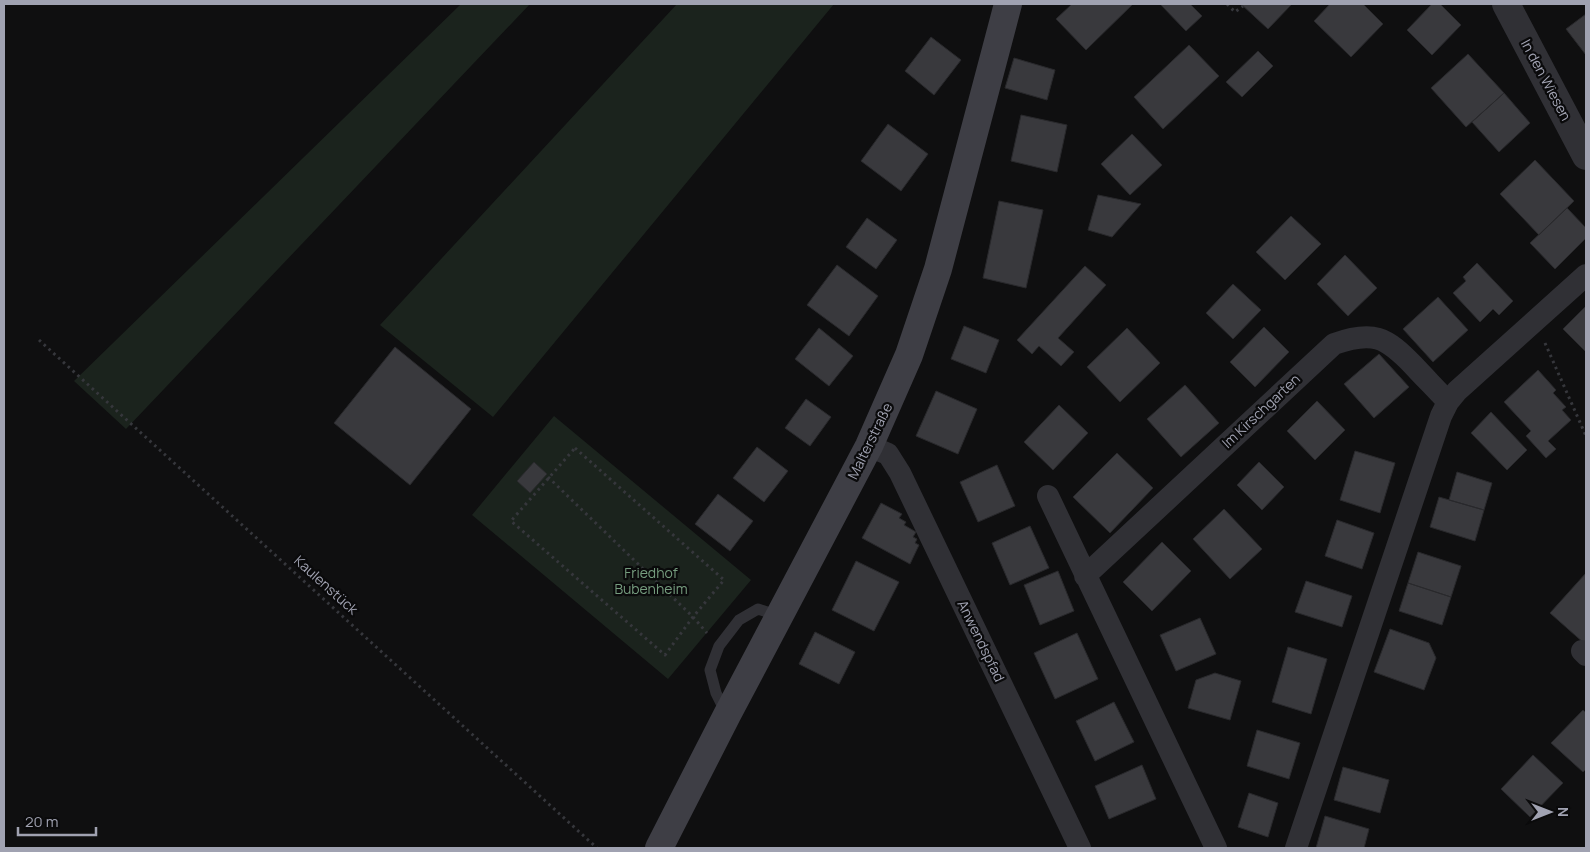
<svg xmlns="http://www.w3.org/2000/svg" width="1590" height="852" font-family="Manrope,sans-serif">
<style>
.green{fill:#1b231d}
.building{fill:#39393d;stroke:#29292c}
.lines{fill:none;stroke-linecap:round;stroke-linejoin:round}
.path{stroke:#36373c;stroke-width:3;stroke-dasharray:2.5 4;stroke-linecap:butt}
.service{stroke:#303035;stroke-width:11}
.minor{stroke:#303035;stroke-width:22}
.tertiary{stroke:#303035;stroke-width:28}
.secondary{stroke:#3e3e45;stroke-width:28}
.labels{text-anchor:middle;stroke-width:4.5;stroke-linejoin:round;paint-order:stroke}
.street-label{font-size:14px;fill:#a0a2b1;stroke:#0a0a0b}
.park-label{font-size:14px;fill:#769d7f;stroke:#0a0a0b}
</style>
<rect width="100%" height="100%" fill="#0f0f10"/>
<path class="green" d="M461 4H530L126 429 74 381Z
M677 4H834L493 417 380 325Z
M554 416 751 580 668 679 472 515Z"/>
<path class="building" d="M1072 4H1133L1086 50 1056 19Z
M1160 4H1190L1202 16 1186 31Z
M1241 4H1292L1268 29Z
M1330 4H1363L1383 24 1351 57 1314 21Z
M1432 4H1440L1461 25 1432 55 1407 30Z
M1586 14V55L1566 29Z
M931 37 961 60 934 95 905 71Z
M1189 45 1219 76 1163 129 1134 97Z
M1258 51 1273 66 1242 97 1226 82Z
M1468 54 1504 93 1466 127 1431 88Z
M1014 58 1055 70 1047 100 1005 88Z
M1504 93 1530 123 1499 152 1472 122Z
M1021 115 1067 125 1057 172 1011 161Z
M888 124 928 154 901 191 861 161Z
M1132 134 1162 165 1130 195 1101 164Z
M1535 160 1574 201 1539 235 1500 194Z
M1098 195 1141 204 1112 237 1088 230Z
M999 201 1043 210 1026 288 983 278Z
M1567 208 1586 228V238L1555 269 1530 243Z
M1291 216 1321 244 1285 280 1256 252Z
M867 218 897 240 876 269 846 247Z
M1345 255 1377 288 1348 316 1317 284Z
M1477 263 1513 301 1499 315 1493 309 1480 322 1453 293 1466 281 1463 277Z
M837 265 878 296 849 336 807 305Z
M1085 266 1106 285 1058 338 1074 352 1061 366 1039 346 1032 354 1017 340Z
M1233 284 1261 310 1233 339 1206 313Z
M1438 297 1468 330 1433 362 1403 329Z
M1586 306V352L1563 329Z
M964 326 999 340 986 373 951 359Z
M1264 327 1289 352 1255 387 1230 362Z
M819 328 853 356 829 386 795 359Z
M1127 328 1160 363 1120 402 1087 367Z
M395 347 471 409 410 485 334 423Z
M1379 354 1409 387 1374 418 1344 384Z
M1538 370 1556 390 1553 393 1566 407 1562 410 1571 420 1548 441 1556 449 1546 458 1526 436 1531 431 1504 402Z
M1185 385 1219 423 1181 457 1147 419Z
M936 391 977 409 958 454 916 436Z
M806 399 831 417 810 446 785 428Z
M1317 401 1345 430 1315 460 1287 431Z
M1059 405 1088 433 1053 470 1024 442Z
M1491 412 1527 450 1507 470 1471 433Z
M757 447 788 471 764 502 733 478Z
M1355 451 1395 463 1380 513 1340 500Z
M1117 453 1153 488 1110 533 1073 497Z
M534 462 547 474 530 493 517 481Z
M1259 462 1284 487 1262 510 1237 485Z
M997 465 1015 506 978 522 960 482Z
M1457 472 1492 483 1484 510 1449 500Z
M718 494 753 521 730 551 695 524Z
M1439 497 1484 510 1475 541 1430 527Z
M881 503 902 514 899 518 906 522 904 525 916 532 913 537 917 539 915 543 919 545 910 564 862 538Z
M1224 509 1262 549 1230 579 1193 539Z
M1337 520 1374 533 1362 569 1325 556Z
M1030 526 1049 568 1010 585 992 543Z
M1162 542 1191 571 1152 611 1123 582Z
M1418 552 1461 566 1451 597 1408 583Z
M856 561 899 582 874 631 832 610Z
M1058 571 1074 611 1040 625 1024 585Z
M1586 573V643L1585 644 1550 613Z
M1306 581 1352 596 1342 627 1295 612Z
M1408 583 1451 597 1442 625 1399 611Z
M1200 618 1216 654 1176 671 1160 635Z
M1390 629 1429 643 1436 658 1424 690 1374 672Z
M815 632 855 652 839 684 799 664Z
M1077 633 1098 679 1055 699 1034 653Z
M1288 647 1327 659 1311 714 1272 702Z
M1215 673 1241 681 1230 720 1188 708 1196 680Z
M1114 702 1134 742 1095 761 1076 721Z
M1583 710 1586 713V769L1583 772 1551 743Z
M1257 730 1300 743 1289 779 1247 766Z
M1533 755 1563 783 1530 817 1501 789Z
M1142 765 1156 799 1109 819 1095 786Z
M1343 767 1389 780 1380 813 1334 800Z
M1249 793 1278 803 1268 837 1238 827Z
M1325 816 1369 829 1364 848H1316Z"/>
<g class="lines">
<path class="path" d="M1227 4 1235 12 1243 6
M39 340 597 848
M1545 343 1586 436
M575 448 724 580 693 617 665 655 511 521Z
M548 477 693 617 707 633"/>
<path class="service" d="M726 713 716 693 710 670 719 646 739 620 758 609 779 616"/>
<path class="minor" d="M869 446 888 454 900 473 1080 848
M1048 496 1216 848
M1085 576 1334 344C1373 330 1386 337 1413 365 1425 378 1437 390 1448 402
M1582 651 1586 655
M1296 848 1441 416 1448 402 1457 391 1586 275"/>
<path class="tertiary" d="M1506 4 1586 156"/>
<path class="secondary" d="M659 848 727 715 869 446 909 355 938 269 1008 4"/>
</g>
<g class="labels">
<g class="street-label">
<text transform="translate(1546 80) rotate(62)" y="5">In den Wiesen</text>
<text transform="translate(1261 411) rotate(-43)" y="5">Im Kirschgarten</text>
<text transform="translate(870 441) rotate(-64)" y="5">Malterstraße</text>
<text transform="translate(326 585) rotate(42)" y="5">Kaulenstück</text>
<text transform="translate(981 641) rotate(64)" y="5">Anwendspfad</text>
</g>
<g class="park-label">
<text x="651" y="578">Friedhof<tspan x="651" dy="16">Bubenheim</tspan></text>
</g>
</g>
<rect width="1590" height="852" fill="none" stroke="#a0a2b1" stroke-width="10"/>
<g transform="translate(1550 812) rotate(90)" stroke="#0a0a0b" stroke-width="4" paint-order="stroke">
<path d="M0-4L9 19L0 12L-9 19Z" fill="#a0a2b1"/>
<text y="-8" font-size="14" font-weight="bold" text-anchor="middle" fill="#a0a2b1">N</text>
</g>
<path d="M18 827v8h78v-8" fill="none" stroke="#a0a2b1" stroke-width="2.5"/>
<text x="25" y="827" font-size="15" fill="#a0a2b1" stroke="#0a0a0b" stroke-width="4" paint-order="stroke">20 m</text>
</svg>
